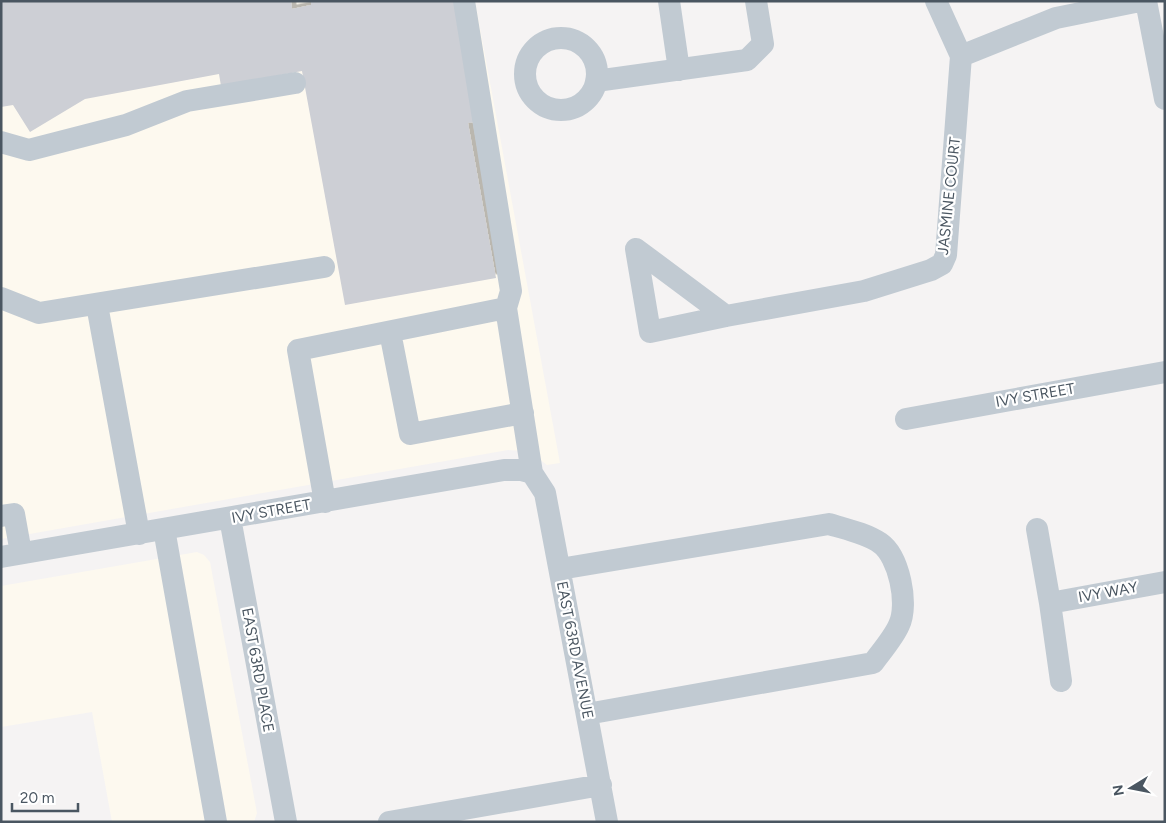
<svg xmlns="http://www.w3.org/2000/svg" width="1166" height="823" font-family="Figtree,sans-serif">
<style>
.commercial{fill:#fdf9ef}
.building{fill:#cdcfd5;filter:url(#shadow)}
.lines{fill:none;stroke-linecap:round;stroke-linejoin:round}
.minor{stroke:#c1cad2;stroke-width:22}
.labels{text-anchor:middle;stroke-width:4.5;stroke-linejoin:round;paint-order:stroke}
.street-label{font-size:15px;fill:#4a5661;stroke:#fff}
</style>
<defs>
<filter id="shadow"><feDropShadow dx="4.5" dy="-4.5" stdDeviation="0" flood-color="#0004"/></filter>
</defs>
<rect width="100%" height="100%" fill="#f5f3f3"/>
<path class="commercial" d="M1 1H475L560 463 547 465 535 456 522 451 508 450 1 539Z
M197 552 204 555 210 562 257 813 254 822H112L92 712 1 727V586Z"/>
<path class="building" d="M1 1H291L292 9 311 5V1H459L481 121 468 123 496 278 345 305 302 71 221 86 219 74 85 99 30 132 13 105 1 107Z"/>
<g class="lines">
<path class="minor" d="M464 1 511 291 506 308
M669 1 679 70
M1146 1 1165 99
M525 74a36 36 0 1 1 72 0a36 36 0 1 1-72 0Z
M961 56 1056 18 1140 1
M596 81 747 60 763 44 756 1
M1 142 29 150 126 125 187 101 295 83
M636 249 650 332 726 316 864 291 931 270 942 264 946 255 961 56 936 1
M636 249 726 316
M1 298 39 313 324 267
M97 305 139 534
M390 332 410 434 523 413
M906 419 1165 372
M325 502 298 350 506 308 532 473
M1 516 14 514 21 553
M230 518 286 822
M164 529 216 822
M1037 529 1050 603 1061 681
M1 557 504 470H521L532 473 545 493 607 822
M560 569 829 524C845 529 865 533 880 543 899 556 909 604 899 625 894 637 881 652 873 663L587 714
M1050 603 1165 582
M389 822 601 785"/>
</g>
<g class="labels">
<g class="street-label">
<text transform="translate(949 196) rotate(-84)" y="5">JASMINE COURT</text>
<text transform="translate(1035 395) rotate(-10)" y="5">IVY STREET</text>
<text transform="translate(271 511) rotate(-10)" y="5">IVY STREET</text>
<text transform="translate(1108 592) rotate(-10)" y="5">IVY WAY</text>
<text transform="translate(575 650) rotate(79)" y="5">EAST 63RD AVENUE</text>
<text transform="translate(258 670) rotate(80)" y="5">EAST 63RD PLACE</text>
</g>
</g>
<rect width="1166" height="823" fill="none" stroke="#4a5661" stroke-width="5"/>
<g transform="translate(1131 788) rotate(260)" stroke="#ffffff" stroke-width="4" paint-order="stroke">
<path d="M0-4L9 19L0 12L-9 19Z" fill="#4a5661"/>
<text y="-8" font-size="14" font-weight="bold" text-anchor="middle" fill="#4a5661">N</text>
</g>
<path d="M12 803v8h66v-8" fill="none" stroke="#4a5661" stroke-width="2.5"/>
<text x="20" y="803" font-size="15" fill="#4a5661" stroke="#ffffff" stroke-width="4" paint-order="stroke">20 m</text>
</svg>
